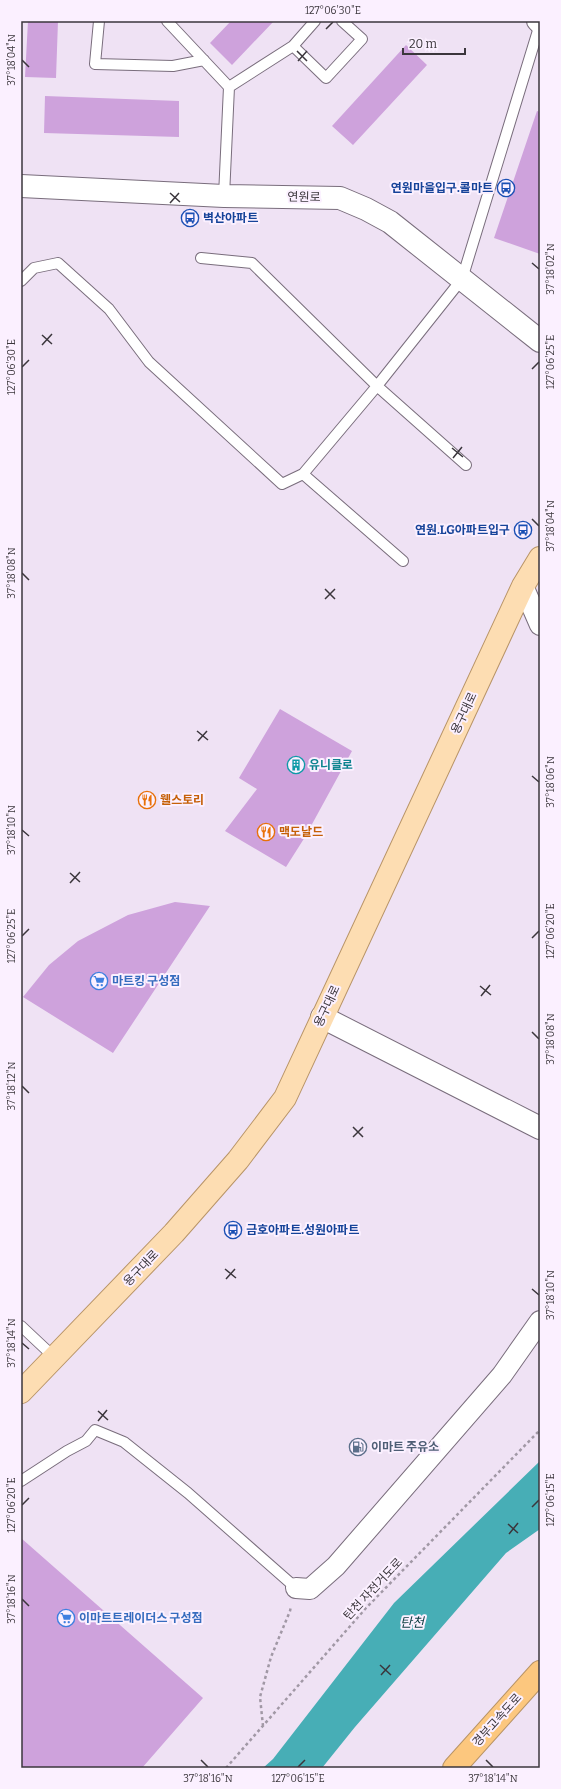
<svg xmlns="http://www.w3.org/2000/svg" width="561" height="1789" font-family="Bitter,'Noto Sans KR',serif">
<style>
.water{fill:#47aeb6}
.building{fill:#cea2dc}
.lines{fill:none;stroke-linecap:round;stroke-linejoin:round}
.service-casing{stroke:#796d7c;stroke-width:12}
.minor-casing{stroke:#796d7c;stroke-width:22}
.tertiary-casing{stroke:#796d7c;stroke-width:24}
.primary-casing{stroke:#b89467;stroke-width:24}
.motorway-casing{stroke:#b89467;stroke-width:24}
.path{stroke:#a198a5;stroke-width:2.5;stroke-dasharray:3 3;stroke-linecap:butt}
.service{stroke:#fff;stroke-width:10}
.minor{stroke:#fff;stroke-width:20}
.tertiary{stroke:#fff;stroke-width:22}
.primary{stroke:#fdddb2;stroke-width:22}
.motorway{stroke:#fcc77e;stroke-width:22}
.ticks{fill:none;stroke:#3b363c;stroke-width:1.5}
.labels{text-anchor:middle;stroke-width:4;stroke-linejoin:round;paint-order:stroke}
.transit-label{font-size:12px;font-weight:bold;fill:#164399;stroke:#fbf0ff;text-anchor:end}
.street-label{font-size:12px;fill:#3b363c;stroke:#fbf0ff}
.culture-label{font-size:12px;font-weight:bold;fill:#0d838f;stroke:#fbf0ff;text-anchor:start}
.food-label{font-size:12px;font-weight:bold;fill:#c56008;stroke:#fbf0ff;text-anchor:start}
.shop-label{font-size:12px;font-weight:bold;fill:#366cbe;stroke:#fbf0ff;text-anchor:start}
.service-label{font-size:12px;font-weight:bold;fill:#4e5e75;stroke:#fbf0ff;text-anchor:start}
.water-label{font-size:13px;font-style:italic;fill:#093b3f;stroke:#fbf0ff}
.neatline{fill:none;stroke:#3b363c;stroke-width:1.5}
.ticks-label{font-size:10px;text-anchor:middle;fill:#3b363c}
</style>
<rect width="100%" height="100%" fill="#efe2f4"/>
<path class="water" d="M540 1461V1529L506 1553 355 1727 322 1768H263L273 1759 394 1603Z"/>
<path class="building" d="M28 21H58L56 78 25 77Z
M231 21H274L232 65 210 43Z
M406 45 427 65 353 145 332 126Z
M45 96 179 101V137L44 133Z
M537 111 540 112V254L494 238Z
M280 709 352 751 305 837 286 867 225 831 257 789 239 778Z
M175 902 210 906 113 1053 23 997 49 965 78 941 128 915Z
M21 1538 203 1698 142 1768H21Z"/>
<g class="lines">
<defs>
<path id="service" d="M99 21 95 64 173 66 204 60
M167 21 229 87
M293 46 326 78 362 39 342 21
M224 196 229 87 293 46 315 21
M201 258 252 263 377 386 466 465
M21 281 34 268 58 263 109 309 149 362 282 484 303 474 377 386 462 279 540 24
M303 474 403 561
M21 1326 54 1357
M21 1481 67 1451 86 1441 95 1430 124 1442 188 1493 296 1588"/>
<path id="minor" d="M537 21 540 24
M523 586 540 625
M296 1588 310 1589 336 1566 502 1375 540 1321"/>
<path id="tertiary" d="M21 186 224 196 340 198 366 209 390 222 540 341
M322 1017 540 1128"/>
<path id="primary" d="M21 1392 174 1233 238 1160 285 1098 523 586 540 558"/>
<path id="motorway" d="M454 1768 540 1672"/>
</defs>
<use href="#service" class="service-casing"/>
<use href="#minor" class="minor-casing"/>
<use href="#tertiary" class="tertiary-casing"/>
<use href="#primary" class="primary-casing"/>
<use href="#motorway" class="motorway-casing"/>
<path class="path" d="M263 1726 260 1697 271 1657 290 1611 291 1606
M226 1768 366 1608 540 1430"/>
<use href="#service" class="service"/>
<use href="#minor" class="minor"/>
<use href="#tertiary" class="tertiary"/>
<use href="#primary" class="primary"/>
<use href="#motorway" class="motorway"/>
</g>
<path class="ticks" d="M326 29 333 22M297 51 307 61M22 60 29 67M298 61 307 51M170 193 180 202M170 203 179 193M532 263 539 269M42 335 52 344M42 345 52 334M22 367 29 360M532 369 539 362M452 448 463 457M453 458 462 447M532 519 539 526M22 573 29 580M325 589 335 599M325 599 335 589M197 731 208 740M198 741 207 731M532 776 539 782M22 830 29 836M70 873 80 882M70 883 80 872M22 936 29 929M532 938 539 931M480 986 491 995M481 996 490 985M532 1032 539 1039M22 1086 29 1093M353 1127 363 1137M353 1137 363 1127M225 1269 236 1278M226 1279 235 1269M532 1289 539 1295M22 1343 29 1349M98 1411 108 1420M98 1421 107 1410M22 1505 29 1498M532 1507 539 1500M508 1524 518 1533M509 1534 518 1523M22 1599 29 1606M380 1665 391 1675M381 1675 390 1665M201 1760 208 1767M486 1760 493 1767M298 1767 305 1760"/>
<defs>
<symbol id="bus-ring" viewBox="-11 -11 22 22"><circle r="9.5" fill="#fbf0ff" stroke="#1a4fb4" stroke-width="1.5"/><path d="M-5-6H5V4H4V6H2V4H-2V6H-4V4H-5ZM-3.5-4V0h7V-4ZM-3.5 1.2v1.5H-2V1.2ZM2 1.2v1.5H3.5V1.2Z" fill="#1a4fb4"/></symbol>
<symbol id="building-ring" viewBox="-11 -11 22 22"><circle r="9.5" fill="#fbf0ff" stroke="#0f9aa8" stroke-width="1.5"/><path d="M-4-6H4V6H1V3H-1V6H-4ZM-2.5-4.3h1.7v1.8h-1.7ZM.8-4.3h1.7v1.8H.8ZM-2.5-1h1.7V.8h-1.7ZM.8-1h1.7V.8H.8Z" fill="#0f9aa8"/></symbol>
<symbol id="restaurant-ring" viewBox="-11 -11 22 22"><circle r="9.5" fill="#fbf0ff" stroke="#e8710a" stroke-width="1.5"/><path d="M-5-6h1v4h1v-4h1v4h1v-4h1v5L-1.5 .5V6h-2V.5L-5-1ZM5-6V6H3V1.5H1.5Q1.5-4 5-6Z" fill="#e8710a"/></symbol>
<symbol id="supermarket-ring" viewBox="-11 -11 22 22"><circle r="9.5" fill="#fbf0ff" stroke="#3f7fe0" stroke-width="1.5"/><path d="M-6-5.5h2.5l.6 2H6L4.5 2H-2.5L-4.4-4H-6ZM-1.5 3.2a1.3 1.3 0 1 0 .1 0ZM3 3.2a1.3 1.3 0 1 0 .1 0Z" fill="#3f7fe0"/></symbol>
<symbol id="fuel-ring" viewBox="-11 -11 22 22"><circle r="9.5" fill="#fbf0ff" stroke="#5c6f8a" stroke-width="1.5"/><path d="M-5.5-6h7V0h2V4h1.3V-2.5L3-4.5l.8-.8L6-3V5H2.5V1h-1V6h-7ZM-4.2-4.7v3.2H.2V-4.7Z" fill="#5c6f8a"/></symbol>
</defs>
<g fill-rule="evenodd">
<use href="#bus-ring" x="496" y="178" width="20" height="20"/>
<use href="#bus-ring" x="180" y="208" width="20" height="20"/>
<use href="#bus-ring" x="513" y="520" width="20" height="20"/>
<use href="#building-ring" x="286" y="755" width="20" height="20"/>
<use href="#restaurant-ring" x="137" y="790" width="20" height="20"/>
<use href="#restaurant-ring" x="256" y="822" width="20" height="20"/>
<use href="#supermarket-ring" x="89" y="971" width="20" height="20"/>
<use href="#bus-ring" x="223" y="1220" width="20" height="20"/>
<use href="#fuel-ring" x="348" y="1437" width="20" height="20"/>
<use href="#supermarket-ring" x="56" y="1608" width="20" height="20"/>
</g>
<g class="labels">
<g class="transit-label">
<text x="493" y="192">연원마을입구.콜마트</text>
<text x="203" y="222" text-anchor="start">벽산아파트</text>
<text x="510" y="534">연원.LG아파트입구</text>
<text x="246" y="1234" text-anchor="start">금호아파트.성원아파트</text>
</g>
<g class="street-label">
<text transform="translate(304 197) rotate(1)" y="4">연원로</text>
<text transform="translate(464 713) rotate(-65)" y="4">용구대로</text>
<text transform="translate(327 1006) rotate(-65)" y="4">용구대로</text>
<text transform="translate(141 1268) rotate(-46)" y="4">용구대로</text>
<text transform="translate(373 1589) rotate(-47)" y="4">탄천 자전거도로</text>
<text transform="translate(497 1720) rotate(-48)" y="4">경부고속도로</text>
</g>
<g class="culture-label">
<text x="309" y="769">유니클로</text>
</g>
<g class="food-label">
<text x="160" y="804">웰스토리</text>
<text x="279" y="836">맥도날드</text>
</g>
<g class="shop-label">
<text x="112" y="985">마트킹 구성점</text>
<text x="79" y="1622">이마트트레이더스 구성점</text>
</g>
<g class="service-label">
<text x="371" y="1451">이마트 주유소</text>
</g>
<g class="water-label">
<text x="412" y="1627">탄천</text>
</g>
</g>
<rect width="561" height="1789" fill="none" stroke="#fbf0ff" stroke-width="44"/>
<path d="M403 48v6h62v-6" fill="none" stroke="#3b363c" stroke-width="2"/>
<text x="409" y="48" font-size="12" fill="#3b363c" stroke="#fbf0ff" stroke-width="3" paint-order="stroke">20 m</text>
<rect x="22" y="22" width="517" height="1745" class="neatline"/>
<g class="ticks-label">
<text x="333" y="14">127°06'30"E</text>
<text transform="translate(11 60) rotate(-90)" y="4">37°18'04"N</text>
<text transform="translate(550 269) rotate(-90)" y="4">37°18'02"N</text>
<text transform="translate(550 362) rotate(-90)" y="4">127°06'25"E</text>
<text transform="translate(11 367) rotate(-90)" y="4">127°06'30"E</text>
<text transform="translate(550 526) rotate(-90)" y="4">37°18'04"N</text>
<text transform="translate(11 573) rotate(-90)" y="4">37°18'08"N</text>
<text transform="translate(550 782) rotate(-90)" y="4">37°18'06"N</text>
<text transform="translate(11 830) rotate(-90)" y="4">37°18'10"N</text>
<text transform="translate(550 931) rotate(-90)" y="4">127°06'20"E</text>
<text transform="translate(11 936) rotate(-90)" y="4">127°06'25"E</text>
<text transform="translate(550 1039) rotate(-90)" y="4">37°18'08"N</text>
<text transform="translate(11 1086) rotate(-90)" y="4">37°18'12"N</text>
<text transform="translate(550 1295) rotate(-90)" y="4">37°18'10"N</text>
<text transform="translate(11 1343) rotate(-90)" y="4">37°18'14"N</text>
<text transform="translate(550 1500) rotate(-90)" y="4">127°06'15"E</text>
<text transform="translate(11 1505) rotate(-90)" y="4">127°06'20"E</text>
<text transform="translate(11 1599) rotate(-90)" y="4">37°18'16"N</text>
<text x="208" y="1782">37°18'16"N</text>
<text x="298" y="1782">127°06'15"E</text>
<text x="493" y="1782">37°18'14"N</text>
</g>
</svg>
